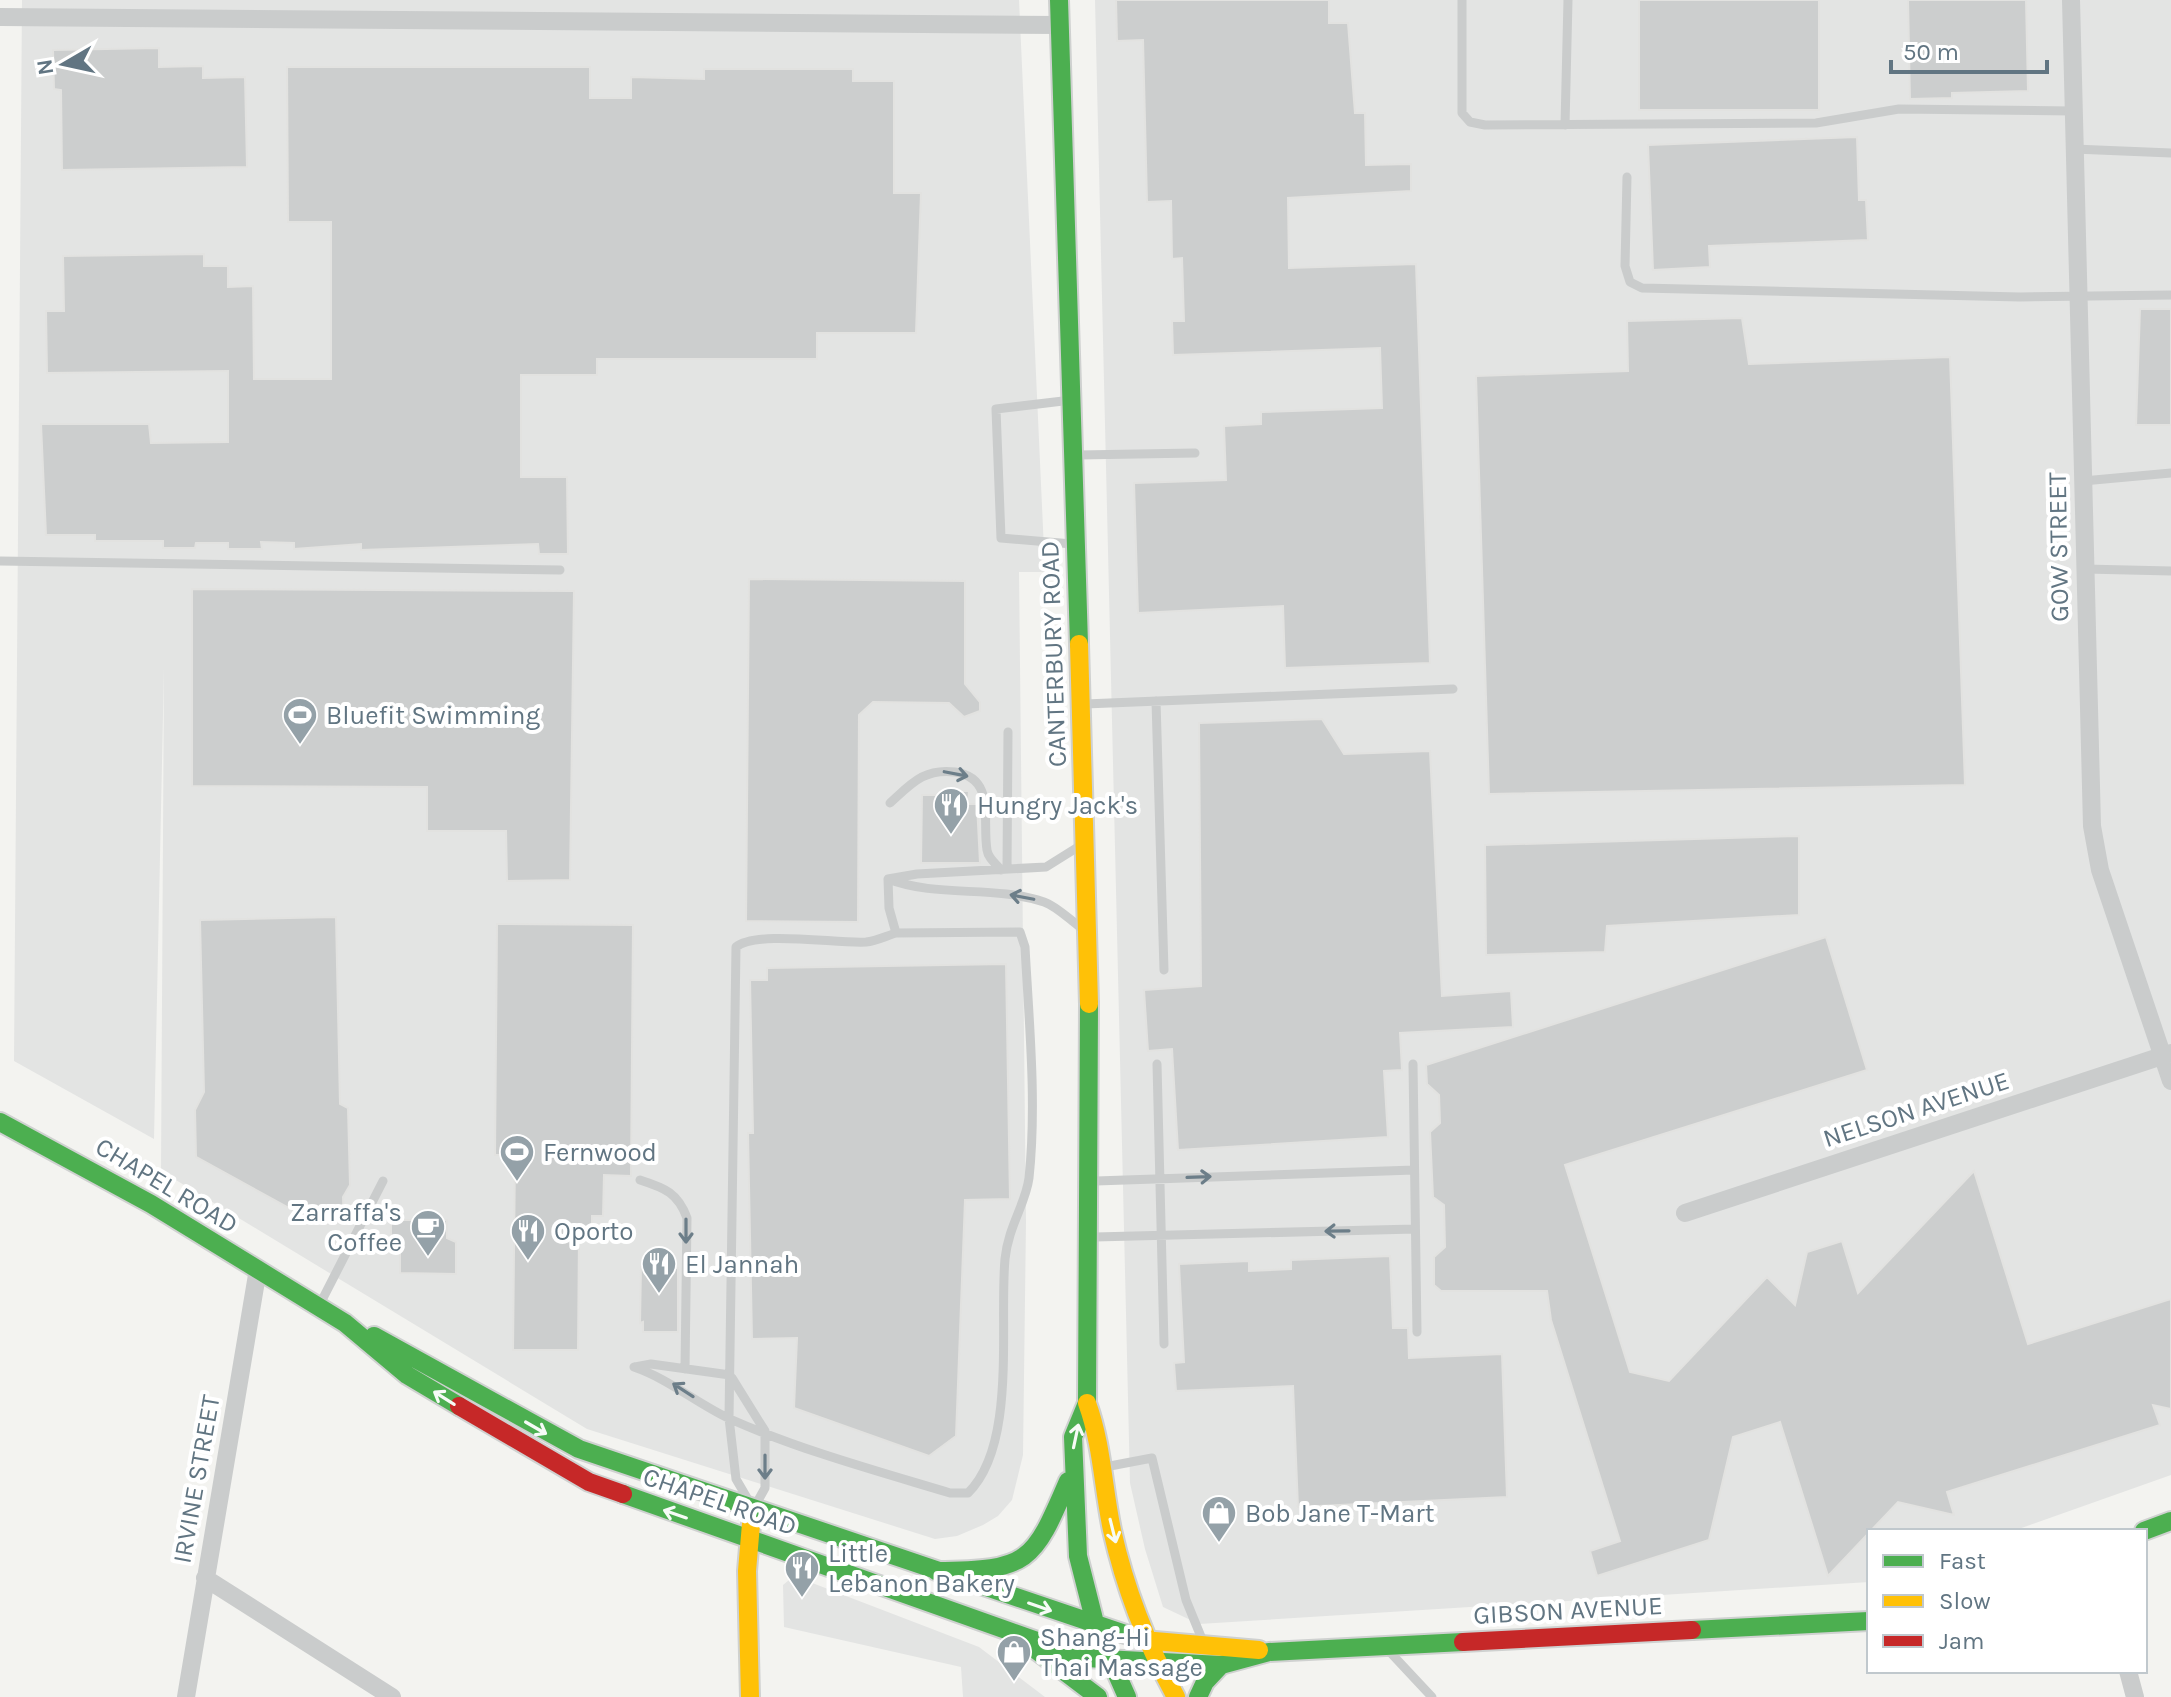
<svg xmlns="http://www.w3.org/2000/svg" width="2171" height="1697" font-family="Karla,sans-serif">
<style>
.built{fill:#e3e4e3}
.building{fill:#cccece;stroke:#e2e2e0;stroke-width:2}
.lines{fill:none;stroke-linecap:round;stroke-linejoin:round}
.fast-casing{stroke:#cfd1d0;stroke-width:22}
.slow-casing{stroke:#cfd1d0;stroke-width:22}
.jam-casing{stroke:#cfd1d0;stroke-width:22}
.lane{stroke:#cacccc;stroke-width:9}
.street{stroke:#cacccc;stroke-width:18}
.fast{stroke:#4caf50;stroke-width:18}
.slow{stroke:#ffc107;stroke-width:18}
.jam{stroke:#c62828;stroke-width:18}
.oneway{stroke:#6c7e89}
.oneway2{stroke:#f6fbf6}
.labels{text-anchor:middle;stroke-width:8;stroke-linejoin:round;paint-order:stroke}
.street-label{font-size:26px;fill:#617582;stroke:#fff}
.poi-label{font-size:26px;fill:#617582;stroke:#fff;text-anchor:start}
</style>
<rect width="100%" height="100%" fill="#f3f3f0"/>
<path class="built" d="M22 0H1019L1045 572H1019L1026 1221 1023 1455 1012 1500 998 1516 983 1525 957 1536 935 1539 587 1429 161 1171 164 668 154 1139 14 1061Z
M1095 0H2171V1475L2013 1531H1869V1582L1199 1624 1163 1607 1145 1549 1130 1483Z
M794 1576 979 1647 1045 1697H963L961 1667 784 1627 783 1585Z"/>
<path class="building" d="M1116 0H1329V23H1348L1355 113H1365L1366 165 1411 164V191L1288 198 1289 268 1416 264 1430 663 1285 668 1283 606 1138 613 1134 483 1226 480 1224 426 1261 424V412L1382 408 1380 348 1173 355 1172 321H1184L1182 258 1172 259 1171 201 1147 202 1143 40 1117 41Z
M1639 0H1819V110H1639Z
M1908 0H2026L2028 91 1952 93V98L1910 99Z
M159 48V67L203 66V78L245 77 247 167 62 170 61 90 54 89 53 50Z
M287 67H590V98H631V77L704 79V69H853V81H894V193H921L916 333H817V359H597V375H521V477H567L568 554H539L538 544 361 550V544L294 549V543L261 542 262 549H228V543H196L195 548H163V541H95V535H46L41 424H149L151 443 228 442V371L47 373 46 311H64L63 256 204 254V266H228V287L253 286 254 379H331V222H288Z
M1857 137 1859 200H1866L1868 240 1709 246 1710 267 1653 270 1648 145Z
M2140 309H2171V425H2136Z
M1742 318 1749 364 1950 357 1965 785 1489 794 1476 376 1628 371 1627 321Z
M749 579 965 581V684L980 702V711L964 717 949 703 873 702 859 715 858 922 746 921Z
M192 589 574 591 570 880 507 881 506 831H427V787L192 786Z
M1322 719 1344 754 1430 751 1442 996 1511 991 1513 1027 1400 1033 1402 1070 1384 1071 1388 1137 1178 1150 1172 1049 1148 1051 1144 990 1201 986 1199 723Z
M952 791H969L968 804H977L980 863H921L922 795H952Z
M1799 836V915L1607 926 1605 952 1486 955 1485 845Z
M336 917 340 1104 348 1108 350 1185 343 1197 344 1223 318 1224 196 1157 195 1110 204 1092 200 920Z
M497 924 633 925 631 1176 604 1175 603 1216H592V1236H579L578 1350H513L515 1155H495Z
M1826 937 1867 1070 1565 1165 1630 1372 1669 1381 1767 1277 1795 1305 1807 1252 1842 1241 1858 1293 1974 1171 2028 1344 2171 1299V1409L2153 1405 2160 1425 1947 1492 1954 1515 1898 1502 1828 1576 1780 1422 1733 1437 1709 1540 1597 1576 1590 1551 1620 1541 1551 1320 1547 1291H1441L1434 1285V1257L1445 1247 1444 1205 1433 1197 1430 1132 1440 1123 1439 1095 1427 1084 1426 1065Z
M1006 964 1010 1199 965 1200 956 1436 929 1456 794 1408 797 1338 752 1339 748 1133H753L750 980H767V968Z
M391 1220H447V1238L456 1242V1274L400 1273V1242L391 1239Z
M1390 1256 1393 1328H1408L1409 1358 1502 1354 1507 1497 1298 1507 1293 1386 1176 1391 1174 1363 1184 1362 1179 1264 1249 1261V1271L1291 1269V1260Z
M641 1267 678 1268V1332H643V1322L640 1323Z"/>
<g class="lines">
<defs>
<path id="fast" d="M1059 0 1079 644
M1089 1004 1087 1403 1073 1437 1078 1556 1096 1627 1127 1697
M0 1122 151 1204 345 1323 407 1375 459 1406
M374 1336 579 1449 1143 1640
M623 1494 1085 1658 1221 1665 1269 1652 1463 1642
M2144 1531 2171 1521
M936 1571C1029 1570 1033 1563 1068 1481
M1692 1630 1869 1621
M1016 1635 1098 1697
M1198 1697 1205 1682 1221 1665"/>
<path id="slow" d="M1079 644 1089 1004
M1087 1403C1102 1444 1103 1487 1112 1530 1125 1588 1147 1645 1176 1697
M1143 1640 1259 1650
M750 1697 747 1571 751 1524"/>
<path id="jam" d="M459 1406 589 1482 623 1494
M1463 1642 1692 1630"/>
</defs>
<use href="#fast" class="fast-casing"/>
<use href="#slow" class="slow-casing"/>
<use href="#jam" class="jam-casing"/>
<path class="lane" d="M1462 0V113L1470 122 1485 125 1816 123 1899 109 2073 111
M1565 125 1568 0
M2074 149 2171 153
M1627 177 1625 266 1630 282 1642 288 2020 297 2171 295
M1063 401 996 409 1001 538 1072 544
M1079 455 1195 453
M2083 481 2171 473
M0 561 560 570
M2085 569 2171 571
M1156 701 1164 970
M1085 704 1453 689
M890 803C911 784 924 768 955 772 996 778 982 820 987 850 988 858 996 864 1001 870
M1007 869 1008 732
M888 879C938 898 993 885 1044 902 1056 906 1069 919 1080 927
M888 879 917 874 1046 867 1078 847
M1157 1064 1164 1344
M1413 1064 1417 1332
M640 1180C665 1188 678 1193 687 1218L685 1369
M1096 1181 1414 1170
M1095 1237 1415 1229
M320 1304 383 1181
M634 1367C669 1379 696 1403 730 1419 800 1450 877 1471 950 1493H968C1017 1445 999 1325 1005 1259 1008 1227 1026 1203 1029 1178 1037 1103 1029 1022 1025 947L1020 932 896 933 889 908 888 879
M635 1367 651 1364 730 1375
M732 1378 765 1431V1488L755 1506
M1110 1466 1152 1458 1186 1600 1204 1644
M750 1503 736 1479 729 1418 736 947C756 930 838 944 866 942 876 941 886 936 896 933
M1388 1650 1432 1697"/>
<path class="street" d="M2071 0 2092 826 2100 870 2171 1081
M0 17 1059 25
M1685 1213 2171 1053
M205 1578 392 1697
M2128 1671 2135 1697
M186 1697 258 1269"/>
<use href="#fast" class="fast"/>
<use href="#slow" class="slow"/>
<use href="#jam" class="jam"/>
</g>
<defs><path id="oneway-shaft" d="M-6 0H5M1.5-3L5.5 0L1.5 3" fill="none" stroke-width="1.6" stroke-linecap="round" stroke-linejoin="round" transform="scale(2)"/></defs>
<g class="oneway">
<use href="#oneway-shaft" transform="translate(956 774) rotate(11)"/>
<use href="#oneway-shaft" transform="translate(1022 897) rotate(-169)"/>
<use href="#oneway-shaft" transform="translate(1199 1177) rotate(-2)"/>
<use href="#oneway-shaft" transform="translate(686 1231) rotate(90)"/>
<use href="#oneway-shaft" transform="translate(1337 1231) rotate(179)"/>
<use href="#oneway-shaft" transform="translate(683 1390) rotate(-147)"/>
<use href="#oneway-shaft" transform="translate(765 1467) rotate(90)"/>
</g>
<g class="oneway2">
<use href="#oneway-shaft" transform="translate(444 1398) rotate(-148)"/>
<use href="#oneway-shaft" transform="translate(536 1428) rotate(30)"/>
<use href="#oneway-shaft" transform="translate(1076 1436) rotate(-78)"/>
<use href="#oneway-shaft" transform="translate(675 1514) rotate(-161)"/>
<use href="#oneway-shaft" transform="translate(1113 1531) rotate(76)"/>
<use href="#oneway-shaft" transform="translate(1040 1607) rotate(19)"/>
</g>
<defs>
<symbol id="stadium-pin" viewBox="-11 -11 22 30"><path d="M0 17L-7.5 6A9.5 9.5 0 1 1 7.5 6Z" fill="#94a1a8" stroke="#fff"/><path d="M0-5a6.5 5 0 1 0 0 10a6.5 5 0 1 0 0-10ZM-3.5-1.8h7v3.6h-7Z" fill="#fff"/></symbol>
<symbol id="restaurant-pin" viewBox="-11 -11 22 30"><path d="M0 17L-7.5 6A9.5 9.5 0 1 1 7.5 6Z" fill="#94a1a8" stroke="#fff"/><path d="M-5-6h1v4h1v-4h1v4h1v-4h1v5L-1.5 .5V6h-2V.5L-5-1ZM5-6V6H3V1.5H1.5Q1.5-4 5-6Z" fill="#fff"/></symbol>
<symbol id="cafe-pin" viewBox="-11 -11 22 30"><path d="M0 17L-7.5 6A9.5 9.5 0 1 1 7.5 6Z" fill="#94a1a8" stroke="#fff"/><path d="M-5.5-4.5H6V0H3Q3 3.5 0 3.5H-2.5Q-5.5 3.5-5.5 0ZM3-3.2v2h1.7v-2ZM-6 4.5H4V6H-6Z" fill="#fff"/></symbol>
<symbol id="shop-pin" viewBox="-11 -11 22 30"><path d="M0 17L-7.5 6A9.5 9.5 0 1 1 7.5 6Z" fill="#94a1a8" stroke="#fff"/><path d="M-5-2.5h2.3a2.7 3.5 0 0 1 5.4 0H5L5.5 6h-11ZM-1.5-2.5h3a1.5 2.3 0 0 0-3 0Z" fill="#fff"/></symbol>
</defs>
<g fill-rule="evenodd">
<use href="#stadium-pin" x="280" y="695" width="40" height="54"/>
<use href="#restaurant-pin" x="931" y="785" width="40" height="54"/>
<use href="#stadium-pin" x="497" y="1132" width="40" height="54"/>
<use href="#cafe-pin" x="408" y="1207" width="40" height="54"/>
<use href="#restaurant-pin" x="508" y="1211" width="40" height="54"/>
<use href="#restaurant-pin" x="639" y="1244" width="40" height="54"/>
<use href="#shop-pin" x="1199" y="1493" width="40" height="54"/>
<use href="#restaurant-pin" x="782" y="1548" width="40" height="54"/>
<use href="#shop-pin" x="994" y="1632" width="40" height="54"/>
</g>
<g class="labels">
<g class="street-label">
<text transform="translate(2058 547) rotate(-91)" y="9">GOW STREET</text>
<text transform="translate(1053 654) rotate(-92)" y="9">CANTERBURY ROAD</text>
<text transform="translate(1916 1109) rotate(-18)" y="9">NELSON AVENUE</text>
<text transform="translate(167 1185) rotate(31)" y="9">CHAPEL ROAD</text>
<text transform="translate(196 1479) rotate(-80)" y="9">IRVINE STREET</text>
<text transform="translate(720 1501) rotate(19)" y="9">CHAPEL ROAD</text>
<text transform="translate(1568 1610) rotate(-3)" y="9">GIBSON AVENUE</text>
</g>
<g class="poi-label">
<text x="326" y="724">Bluefit Swimming</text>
<text x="977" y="814">Hungry Jack's</text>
<text x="543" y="1161">Fernwood</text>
<text x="402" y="1221" text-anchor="end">Zarraffa's<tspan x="402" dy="30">Coffee</tspan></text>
<text x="554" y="1240">Oporto</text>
<text x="685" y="1273">El Jannah</text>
<text x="1245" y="1522">Bob Jane T-Mart</text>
<text x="828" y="1562">Little<tspan x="828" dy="30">Lebanon Bakery</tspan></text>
<text x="1040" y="1646">Shang-Hi<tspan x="1040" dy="30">Thai Massage</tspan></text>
</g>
</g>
<rect x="1867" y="1529" width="280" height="144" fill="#ffffff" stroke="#c0c8cd" stroke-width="2"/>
<rect x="1883" y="1555" width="40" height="12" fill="#4caf50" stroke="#c0c8cd" stroke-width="2"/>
<text x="1939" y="1569" font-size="24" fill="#617582">Fast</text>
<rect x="1883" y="1595" width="40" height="12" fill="#ffc107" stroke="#c0c8cd" stroke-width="2"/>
<text x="1939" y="1609" font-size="24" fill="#617582">Slow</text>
<rect x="1883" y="1635" width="40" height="12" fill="#c62828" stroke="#c0c8cd" stroke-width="2"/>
<text x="1939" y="1649" font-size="24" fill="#617582">Jam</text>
<g transform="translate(64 64) rotate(261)" stroke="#ffffff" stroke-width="6" paint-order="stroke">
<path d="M0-6L14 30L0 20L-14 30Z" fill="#617582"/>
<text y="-12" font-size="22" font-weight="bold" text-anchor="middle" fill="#617582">N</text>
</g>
<path d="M1891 60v12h156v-12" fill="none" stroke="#617582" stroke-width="4"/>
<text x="1903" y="60" font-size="24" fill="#617582" stroke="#ffffff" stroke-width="6" paint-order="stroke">50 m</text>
</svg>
